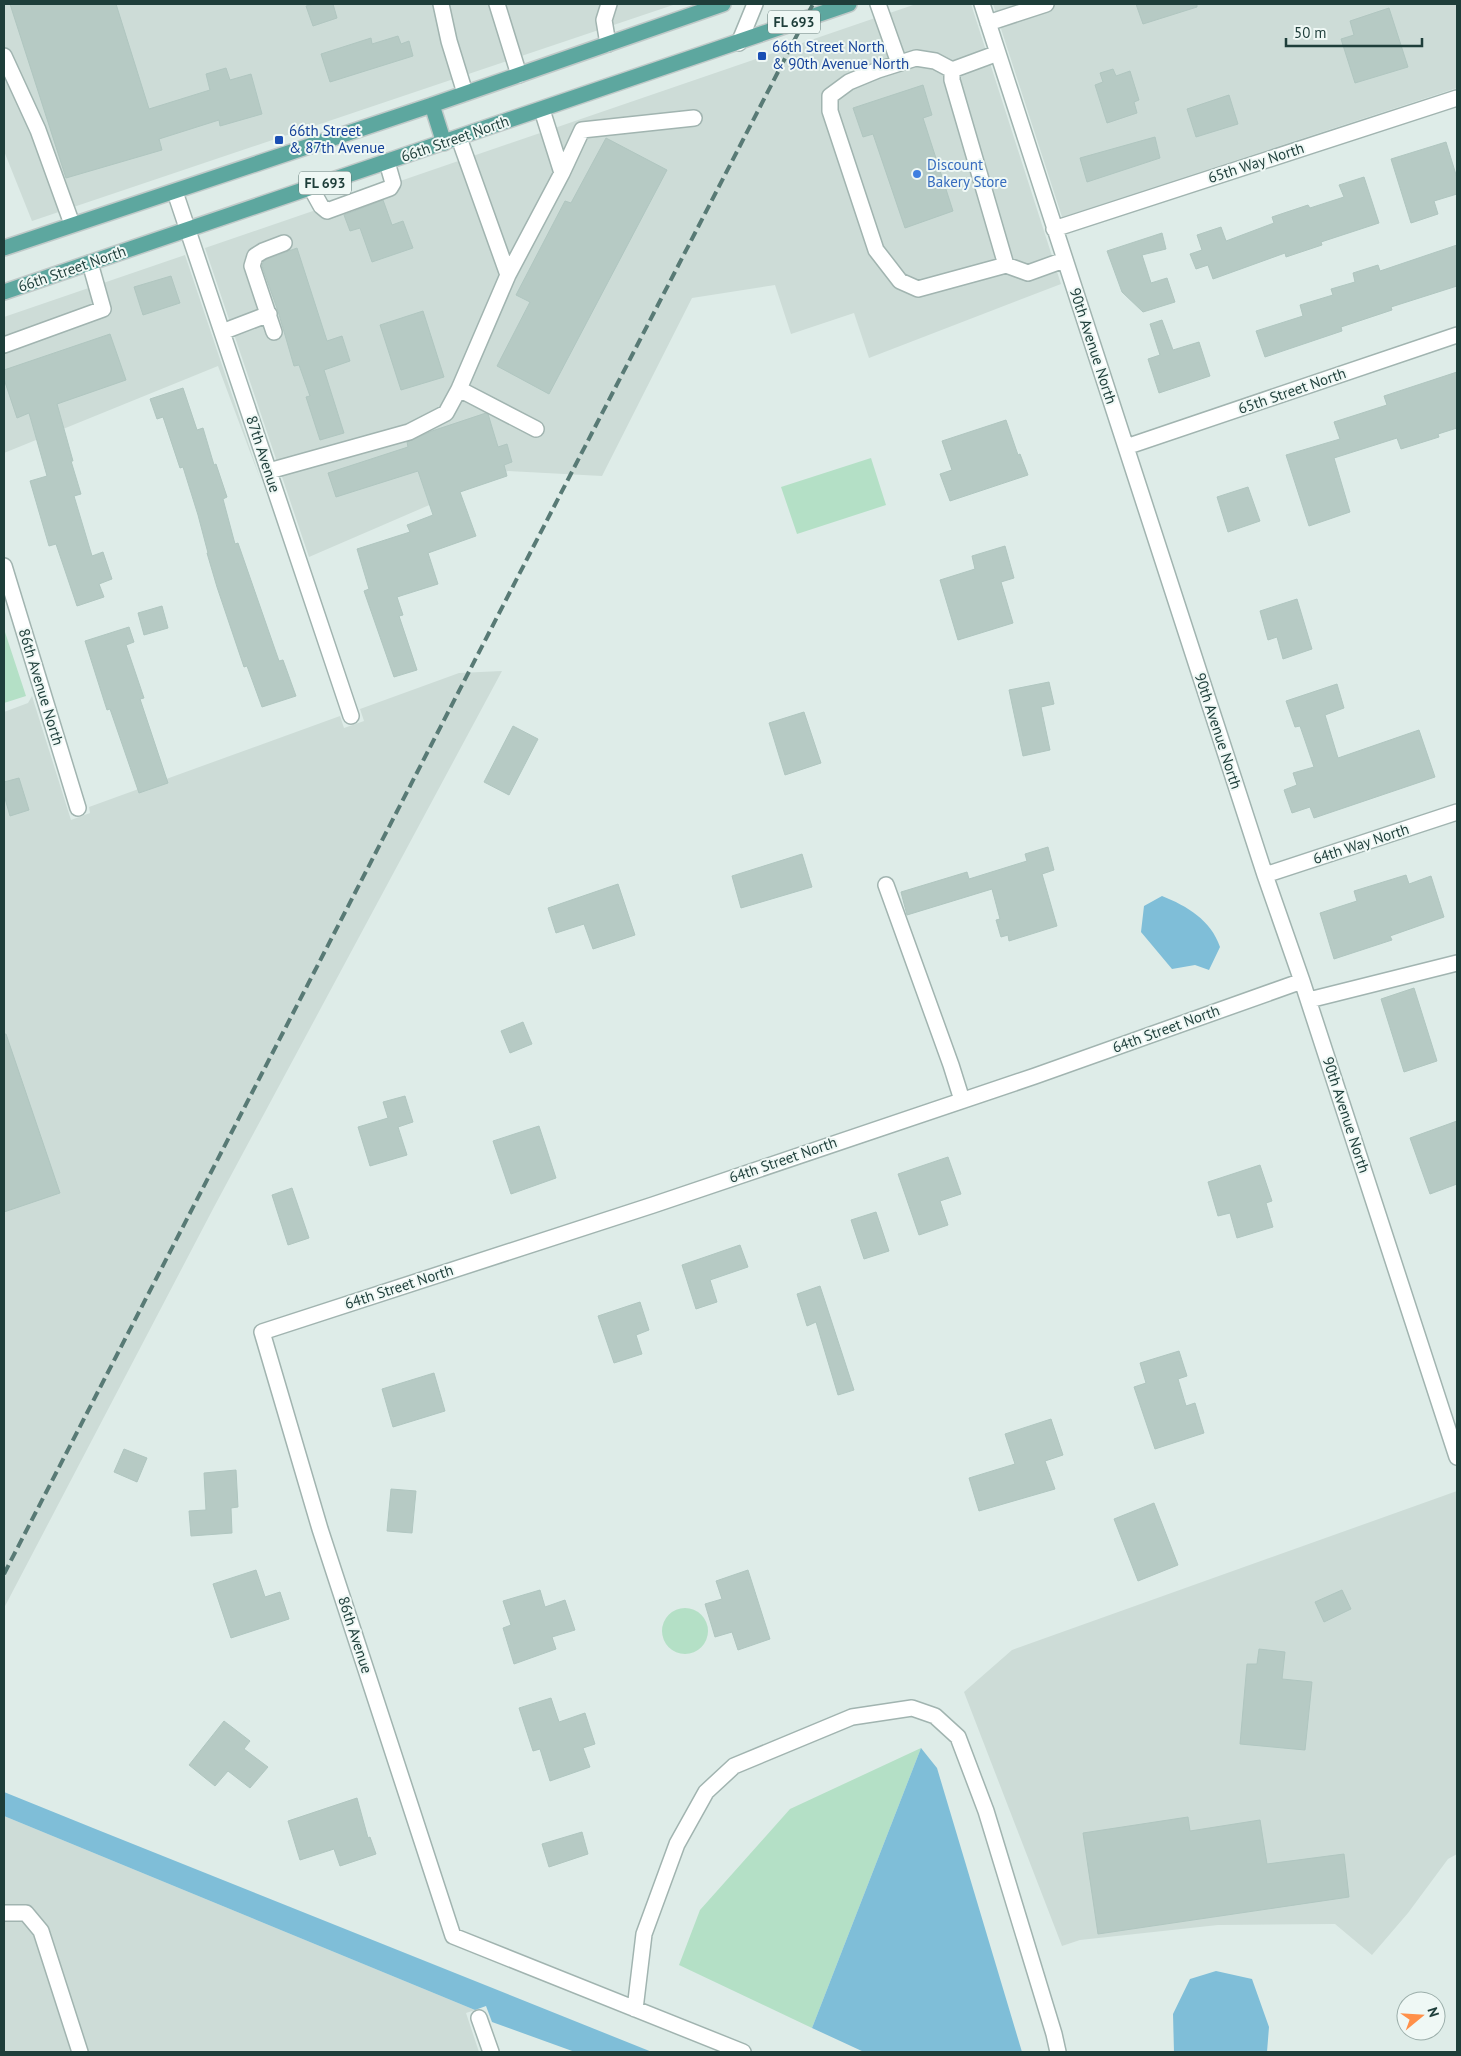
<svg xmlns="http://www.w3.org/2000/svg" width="1461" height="2056" font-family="'PT Sans',sans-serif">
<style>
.built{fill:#cddcd7}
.green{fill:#b4e0c6}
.water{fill:#7fbed8}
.building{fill:#b6cac4;stroke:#b0c6c0}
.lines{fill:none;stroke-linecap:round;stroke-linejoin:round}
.minor-casing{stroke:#a1b4b0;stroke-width:18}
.major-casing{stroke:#c0c9c8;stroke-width:18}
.minor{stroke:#fff;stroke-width:15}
.major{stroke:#5da79f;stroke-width:15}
.rail{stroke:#587a75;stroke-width:4;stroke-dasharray:10 5;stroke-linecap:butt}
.transit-dot{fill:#1a4fb4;stroke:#eff8f5;stroke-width:2}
.shop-dot{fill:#3f7fe0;stroke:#eff8f5;stroke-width:2}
.labels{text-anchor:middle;stroke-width:4;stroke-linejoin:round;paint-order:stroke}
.shield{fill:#eff8f5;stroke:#5d7672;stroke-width:1}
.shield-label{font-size:14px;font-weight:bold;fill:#1e3e3a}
.transit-label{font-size:15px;fill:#164399;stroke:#eff8f5;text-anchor:start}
.street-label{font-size:15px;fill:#1e3e3a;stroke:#eff8f5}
.shop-label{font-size:15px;fill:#366cbe;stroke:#eff8f5;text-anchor:start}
</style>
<rect width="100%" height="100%" fill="#deece8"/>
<path class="built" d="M4 4H676L32 221 4 151Z
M916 4H971L1061 284 869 358 854 313 791 334 775 285 692 298 602 476 508 471 309 557 205 248Z
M993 4H1457V88L1062 217Z
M185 255 261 481 218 366 4 453V317Z
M502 671 214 1207 4 1608V712L28 703 32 696 71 820 90 813 89 807 340 716 344 728 364 721 360 709 459 673Z
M1457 1491V1854L1448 1859 1408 1913 1372 1955 1335 1924 1218 1925 1080 1940 1062 1946 964 1692 1012 1650Z
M4 1816 475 2010 466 2013 479 2052H4Z"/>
<path class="green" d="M871 458 886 505 797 534 781 487Z
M4 629 26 696 4 703Z
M662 1631a23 23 0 1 1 46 0a23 23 0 1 1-46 0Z
M921 1748 812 2028 679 1965 700 1910 790 1809Z"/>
<path class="water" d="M1162 896C1187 906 1211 920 1220 947L1209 970 1195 965 1172 969 1141 932 1144 906Z
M921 1748 937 1768 1022 2052H864L812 2028Z
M4 1792 93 1828 652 2052H575L492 2022 486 2006 475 2010 4 1816Z
M1216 1971 1252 1979 1269 2027 1267 2052H1174L1173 2014 1190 1979Z"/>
<path class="building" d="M10 4H116L149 109 210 90 206 74 226 68 230 80 251 74 262 114 220 126 219 120 159 139 162 150 66 178Z
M314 4H333L337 18 313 26 306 6Z
M1136 4H1197V7L1143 24Z
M1389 8 1408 67 1355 83 1341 39 1354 35 1350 21Z
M398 36 401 44 409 41 413 56 330 82 321 54 371 38 372 44Z
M1113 69 1116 76 1130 71 1139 100 1134 102 1137 113 1107 123 1095 85 1103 82 1100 73Z
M923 85 932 115 923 118 953 211 905 228 873 134 863 137 853 108Z
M1229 95 1238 124 1196 137 1187 109Z
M1155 137 1160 158 1087 182 1080 158Z
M606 138 667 170 549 394 497 366 530 302 516 295 565 201 571 203Z
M1446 142 1457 178V194L1434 201 1438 214 1411 223 1391 159Z
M1364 177 1379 223 1321 242 1322 245 1286 257 1285 253 1213 279 1208 265 1196 269 1190 254 1202 250 1197 235 1221 227 1226 241 1274 223 1272 217 1308 205 1310 208 1344 197 1339 185Z
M383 200 392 225 403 221 413 248 372 262 360 228 350 231 344 215Z
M1162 233 1166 249 1142 255 1151 283 1167 278 1175 302 1143 312 1122 292 1107 251Z
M1457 245V286L1391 307 1392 310 1341 327 1342 331 1265 357 1256 331 1303 316 1300 305 1333 295 1331 289 1355 282 1353 273 1378 265 1380 271Z
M297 248 327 341 342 336 350 361 324 370 344 433 320 440 306 397 310 396 299 365 294 366 278 311 262 266 263 262 267 259Z
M171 276 180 303 143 315 134 287Z
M423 311 444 377 401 390 380 325Z
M1162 320 1173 350 1199 342 1210 376 1159 393 1148 359 1160 355 1150 324Z
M110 334 126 380 57 404 73 461H71L81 494 74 496 92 556 103 552 112 579 99 584 104 597 77 606 56 544 49 546 30 481 47 476 29 413 17 418 4 379V370Z
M1457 372V428L1438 434 1439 437 1401 449 1397 438 1334 458 1350 512 1309 526 1286 455 1340 439 1334 422 1387 405 1384 396Z
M183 388 197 430 203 428 214 465 216 464 227 497 223 499 235 544 238 543 279 661 283 660 296 696 262 707 247 666 244 667 217 587 207 553H208L198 515 183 467 180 468 163 417 157 419 150 399Z
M486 413 488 414 498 447 507 444 512 462 504 465 507 476 460 492 476 536 428 553 438 584 397 597 403 615 399 616 417 670 394 677 364 591 369 589 357 549 410 532 407 525 433 515 418 471 336 497 328 473 408 447 407 442 432 431Z
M1006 420 1018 455 1020 454 1028 475 950 501 940 474 952 470 942 441Z
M1248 487 1260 521 1228 532 1217 497Z
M1005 546 1014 578 1001 582 1013 623 958 640 940 580 975 569 972 556Z
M1297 599 1312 649 1283 659 1277 637 1268 640 1260 611Z
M162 606 168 628 144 635 138 613Z
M129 627 134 642 126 645 144 698 140 699 168 783 139 793 110 709 107 710 85 641Z
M1049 682 1054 704 1041 707 1050 750 1023 756 1009 690Z
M1337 684 1344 708 1325 715 1338 758 1419 730 1435 777 1314 818 1310 807 1292 813 1284 790 1297 785 1293 773 1314 767 1300 726 1295 727 1286 701Z
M804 712 821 763 785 775 769 723Z
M513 726 538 739 509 795 484 782Z
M19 778 29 810 10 816 4 795V782Z
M1048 847 1054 870 1042 874 1057 926 1009 941 1008 935 1001 937 996 920 1000 919 992 889 907 915 901 892 967 872 969 879 1027 861 1025 854Z
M802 854 812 887 741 908 732 876Z
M1406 875 1409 884 1431 876 1444 917 1390 936 1392 940 1334 959 1320 913 1357 901 1354 891Z
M618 884 635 935 593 949 584 924 556 933 548 908Z
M1414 988 1437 1061 1404 1072 1381 999Z
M523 1022 532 1044 510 1053 501 1031Z
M4 1034H6L60 1193 4 1212Z
M405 1096 413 1122 398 1127 407 1155 370 1166 358 1127 388 1118 383 1102Z
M1457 1121V1184L1430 1194 1410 1138Z
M539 1126 556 1178 511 1194 493 1141Z
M948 1157 961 1194 940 1201 948 1225 919 1235 898 1174Z
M1260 1165 1272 1201 1266 1203 1273 1227 1237 1238 1230 1213 1218 1216 1208 1182Z
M292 1188 309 1238 288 1245 272 1195Z
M876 1212 889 1251 864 1259 851 1220Z
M740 1245 748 1267 710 1280 717 1302 696 1309 682 1265Z
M820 1286 854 1390 838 1395 816 1322 807 1326 797 1294Z
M640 1302 649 1330 636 1335 642 1354 614 1363 598 1316Z
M1179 1351 1187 1376 1178 1379 1186 1406 1195 1403 1204 1433 1155 1449 1134 1387 1146 1383 1140 1363Z
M434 1373 445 1411 393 1427 382 1389Z
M1051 1419 1063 1455 1045 1461 1055 1489 979 1511 969 1478 1015 1464 1005 1434Z
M124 1449 147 1458 137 1482 114 1472Z
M236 1470 238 1507 231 1508 232 1533 191 1536 189 1511 206 1510 204 1473Z
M391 1489 416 1491 412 1533 387 1531Z
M1154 1503 1178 1565 1138 1581 1114 1519Z
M256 1570 265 1597 280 1592 289 1619 231 1638 213 1584Z
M748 1570 770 1639 738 1650 732 1632 715 1637 705 1604 722 1599 716 1581Z
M540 1590 545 1607 565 1600 575 1630 552 1637 556 1649 514 1664 503 1628 511 1625 503 1601Z
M1342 1590 1351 1609 1324 1622 1315 1602Z
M1259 1649 1285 1652 1282 1679 1312 1682 1305 1750 1240 1744 1247 1664H1257Z
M551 1698 559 1722 585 1713 595 1744 583 1748 590 1767 550 1781 540 1749 533 1751 519 1708Z
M224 1721 250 1741 244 1749 268 1767 250 1788 228 1771 215 1786 189 1765Z
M357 1798 368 1838 370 1837 376 1854 340 1866 334 1849 300 1860 288 1821Z
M1188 1817 1190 1831 1260 1820 1267 1864 1344 1854 1349 1897 1098 1934 1083 1833Z
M582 1832 588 1854 549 1867 542 1844Z"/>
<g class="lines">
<defs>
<path id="minor" d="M441 4 449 41 465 93
M497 4 519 75
M878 4 899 63
M982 4 1265 875 1302 981 1457 1457
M988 23 1046 4
M739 43 755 4
M608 44 604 20 609 4
M4 56 38 130 72 224
M952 70 935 61 916 58 878 70 849 82 830 96V111L876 250 900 281 918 289 1006 265 952 80V70L998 53
M459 138 508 275 562 173 542 110
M562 173 582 130 694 118
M311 188 321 206 327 211 390 188 393 183 387 162
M175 192 351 716
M1054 229 1457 98
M1006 265 1028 273 1064 260
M508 275 459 389 536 429
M222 332 269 314
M274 332 252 266 255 256 263 251 284 243
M4 345 103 309 90 263
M1126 447 1457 335
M269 471 409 432 446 413 459 389
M4 566 78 808
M1265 875 1457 812
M886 885 951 1065 962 1100
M1309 1000 1457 963
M4 1913H26L41 1931 80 2052
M635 2009 644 1934 677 1844 706 1792 734 1766 852 1717 912 1708 935 1716 958 1737 986 1811 1054 2034 1058 2052
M479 2018 491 2052
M743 2052 453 1936 320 1529 262 1332 653 1205 1035 1076 1302 981"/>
<path id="major" d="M432 105 444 143
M4 248 432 105 723 4
M4 292 849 4"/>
</defs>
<use href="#minor" class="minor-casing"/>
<use href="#major" class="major-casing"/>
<use href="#minor" class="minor"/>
<use href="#major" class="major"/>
<path class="rail" d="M4 1574 813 4"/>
</g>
<g class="transit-dot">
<rect x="757" y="51" width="10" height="10" rx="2.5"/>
<rect x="274" y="135" width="10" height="10" rx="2.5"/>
</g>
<circle class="shop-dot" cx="917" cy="174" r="5"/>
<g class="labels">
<g class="shield">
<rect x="768" y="10.5" width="52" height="23" rx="4"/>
<rect x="299" y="171.5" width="52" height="23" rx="4"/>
</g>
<g class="shield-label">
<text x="794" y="27">FL 693</text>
<text x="325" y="188">FL 693</text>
</g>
<g class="transit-label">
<text x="772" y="52">66th Street North<tspan x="772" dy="17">&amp; 90th Avenue North</tspan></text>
<text x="289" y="136">66th Street<tspan x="289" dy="17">&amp; 87th Avenue</tspan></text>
</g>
<g class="street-label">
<text transform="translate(455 139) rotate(-19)" y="5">66th Street North</text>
<text transform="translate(1256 163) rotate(-18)" y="5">65th Way North</text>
<text transform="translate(72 269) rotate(-19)" y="5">66th Street North</text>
<text transform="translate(1093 346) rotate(72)" y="5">90th Avenue North</text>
<text transform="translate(1292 391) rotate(-19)" y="5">65th Street North</text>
<text transform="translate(263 454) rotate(72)" y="5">87th Avenue</text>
<text transform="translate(41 687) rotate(73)" y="5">86th Avenue North</text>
<text transform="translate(1218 731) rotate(72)" y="5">90th Avenue North</text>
<text transform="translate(1361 844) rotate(-18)" y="5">64th Way North</text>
<text transform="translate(1166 1029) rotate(-20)" y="5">64th Street North</text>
<text transform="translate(1346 1115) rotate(72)" y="5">90th Avenue North</text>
<text transform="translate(783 1160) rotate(-19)" y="5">64th Street North</text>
<text transform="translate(399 1287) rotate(-18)" y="5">64th Street North</text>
<text transform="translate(355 1635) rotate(72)" y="5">86th Avenue</text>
</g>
<g class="shop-label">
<text x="927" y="170">Discount<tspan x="927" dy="17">Bakery Store</tspan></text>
</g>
</g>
<rect width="1461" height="2056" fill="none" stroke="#1e3e3a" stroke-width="10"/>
<g transform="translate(1421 2016) rotate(72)"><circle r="24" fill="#eff8f5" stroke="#9baeaa"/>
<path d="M0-4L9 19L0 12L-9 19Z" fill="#ff9049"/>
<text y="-8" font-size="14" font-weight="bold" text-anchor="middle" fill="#1e3e3a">N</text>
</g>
<path d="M1286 38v8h136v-8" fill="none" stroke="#1e3e3a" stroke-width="2.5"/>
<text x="1294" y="38" font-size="15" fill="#1e3e3a" stroke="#eff8f5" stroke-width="4" paint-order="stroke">50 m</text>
</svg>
